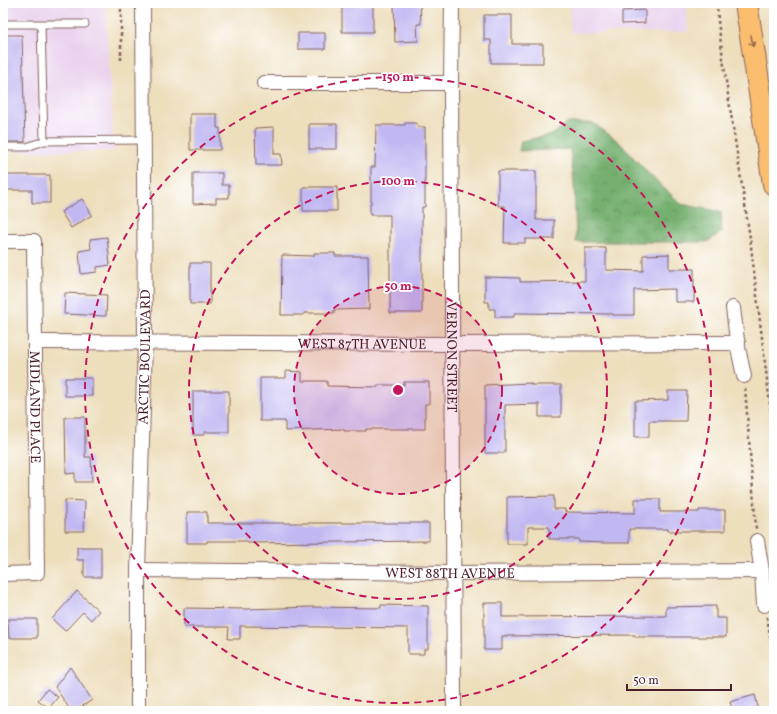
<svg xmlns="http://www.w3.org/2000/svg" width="777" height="714" font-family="Vollkorn,serif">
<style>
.built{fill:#e9d2ed}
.forest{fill:url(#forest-crowns);stroke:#60684d}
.building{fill:#c1b8f2}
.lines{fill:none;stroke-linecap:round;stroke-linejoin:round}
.service-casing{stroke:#83625e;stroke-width:9}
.minor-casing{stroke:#83625e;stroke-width:16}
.primary-casing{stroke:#83625e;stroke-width:24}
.path{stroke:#83625e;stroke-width:2.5;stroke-dasharray:3 3;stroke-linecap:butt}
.service{stroke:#fff;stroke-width:7}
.minor{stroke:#fff;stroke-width:14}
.primary{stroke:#fbbd6e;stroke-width:22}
.oneway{stroke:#9a6649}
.ring{fill:none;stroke:#c2185b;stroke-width:2;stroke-dasharray:7 5}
.labels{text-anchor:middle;stroke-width:3.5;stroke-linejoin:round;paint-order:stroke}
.street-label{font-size:14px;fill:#4a1f2b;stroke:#fff}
.centre{fill:#c2185b;stroke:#fff;stroke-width:2}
.ring-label{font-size:12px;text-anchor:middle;font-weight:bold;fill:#c2185b;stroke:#fff;stroke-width:3.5;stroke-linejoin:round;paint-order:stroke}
</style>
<defs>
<pattern id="forest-crowns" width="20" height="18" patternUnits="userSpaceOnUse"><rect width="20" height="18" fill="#76b06f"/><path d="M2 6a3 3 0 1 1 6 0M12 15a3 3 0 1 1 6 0" fill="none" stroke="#638f5b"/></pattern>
</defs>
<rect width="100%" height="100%" fill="#fff"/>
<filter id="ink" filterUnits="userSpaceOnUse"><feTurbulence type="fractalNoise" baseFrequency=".025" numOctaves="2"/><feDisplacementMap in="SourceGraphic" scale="8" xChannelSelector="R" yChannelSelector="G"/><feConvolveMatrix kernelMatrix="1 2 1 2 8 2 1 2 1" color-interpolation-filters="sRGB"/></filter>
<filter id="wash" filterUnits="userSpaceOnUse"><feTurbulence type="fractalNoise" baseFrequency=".012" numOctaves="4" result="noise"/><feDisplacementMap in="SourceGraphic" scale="16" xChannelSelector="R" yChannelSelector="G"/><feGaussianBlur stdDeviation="0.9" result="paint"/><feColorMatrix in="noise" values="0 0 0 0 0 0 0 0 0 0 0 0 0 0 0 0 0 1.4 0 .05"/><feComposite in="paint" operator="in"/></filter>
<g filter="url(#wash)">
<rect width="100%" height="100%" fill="#eddebc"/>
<path class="built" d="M3 3H105L114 151H3Z
M470 3H687L688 32 571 33 569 5 470 8Z"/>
<path class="forest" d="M567 123H593L618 141 650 175 681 204 721 212 722 232 707 242H576L574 183 570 149 519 151 521 141 552 135Z"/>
<g id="blocks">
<path class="building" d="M394 3H420L421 24H417L418 41 395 42Z
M342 5H373V32H342Z
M645 10V23L622 24V11Z
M484 15H512V44H543V63H491V40H484Z
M298 33H325V49H298Z
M3 35H22L25 142H3Z
M190 114H217V128H220V150H190Z
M405 123H417V127H425V207H422V313H390V215H370V204H371V167H375L376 125H405Z
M309 124H337V149H309Z
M274 127V154H281L282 165H256L255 128Z
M498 171H536V220H554V239H525V243H504L505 206H498Z
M193 173H222V185H229V198H216V203L193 204Z
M9 175H50V203H32V190H3V176Z
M303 187H337V211H303Z
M82 199 92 215 71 228 61 212Z
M107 237 110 265 97 267V272L81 274 79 251 91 249 90 239Z
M585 248H606V270L643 271V255L669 254V269H694V302H675V289L634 290V315H613V314L514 313V317H495V309H489V302H485V277L520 278V282L585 281Z
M314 253H335V256H368L369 309 334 310V313H304V315H281L282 255 314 256Z
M190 263H210V304H190Z
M65 293 107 295 106 316 64 314Z
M286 371 302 372V381H327V386L378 387V385H404V382H429V404H425V429H366V431H344V429L285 431V421H260V378H286Z
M65 378H92V396H65Z
M531 383V385H561V417H539V404L505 405V453H485V385Z
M193 391H229V432H204V435H193Z
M668 391H687L686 421H649V437H635V401L668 400Z
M65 417H85V457H91L92 482H75V473L66 474Z
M554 496V509H565V512L635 513V499H660V512H699V510H725V531H668V529H629V543H604L579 542V539H549V527H528V544H507V497Z
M65 500 85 501 84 531H65Z
M187 512H207V523H429V541L247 543V541H207V543H187Z
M77 547H101V577H84V560H77Z
M77 591 99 611 91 620 83 612 65 631 52 619Z
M484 603H502V617L666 616V607L716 606V618H726V637H635V635L502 636V650H484Z
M381 605 428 606V649H424V654H408V628L240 626V639H228L229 627H184V608L248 609 312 607 381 608Z
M8 619H37V638H9Z
M70 667 92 700 75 711H71L55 687Z
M47 689 58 697 49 708 38 700Z
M755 695 759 711H733L730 702Z"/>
</g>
</g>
<g filter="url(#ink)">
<use href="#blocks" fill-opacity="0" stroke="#83625e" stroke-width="1"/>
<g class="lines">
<defs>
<path id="service" d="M3 24H85
M41 24 44 141 144 140
M3 147H27L44 141"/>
<g id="minor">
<path id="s1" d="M452 3 451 83 454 711"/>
<path d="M264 83H451"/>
<path id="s2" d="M3 241H34L37 573 3 574"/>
<path d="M733 308 738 348 744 376"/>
<path id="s3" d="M35 342 452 344 738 343"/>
<path d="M757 541 762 571 764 605"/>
<path id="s4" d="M138 570 453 573 762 571"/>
<path id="s5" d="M138 711V570L145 343 143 3"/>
</g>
<path id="primary" d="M746 3 774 184"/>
</defs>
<use href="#service" class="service-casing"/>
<use href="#minor" class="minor-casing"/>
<use href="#primary" class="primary-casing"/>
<path class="path" d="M121 3V61
M717 3 718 21 727 88 750 238 774 438
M745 388 756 529
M767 617 774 659"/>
<use href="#service" class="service"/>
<use href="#minor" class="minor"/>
<use href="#primary" class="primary"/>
</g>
<defs><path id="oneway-shaft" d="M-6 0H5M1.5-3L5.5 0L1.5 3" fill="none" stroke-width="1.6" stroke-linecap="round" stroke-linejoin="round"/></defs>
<use class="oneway" href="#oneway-shaft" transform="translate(752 41) rotate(81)"/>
</g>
<circle cx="398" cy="390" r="104" fill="#c2185b" fill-opacity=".12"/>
<g class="ring">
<circle cx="398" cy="390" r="104"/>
<circle cx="398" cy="390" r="209"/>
<circle cx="398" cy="390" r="313"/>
</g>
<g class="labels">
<g class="street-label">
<text dy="5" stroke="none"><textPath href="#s3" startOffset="327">WEST 87TH AVENUE</textPath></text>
<text dy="5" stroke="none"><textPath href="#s5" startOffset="354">ARCTIC BOULEVARD</textPath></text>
<text dy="5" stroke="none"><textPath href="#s1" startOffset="354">VERNON STREET</textPath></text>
<text dy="5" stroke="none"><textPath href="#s2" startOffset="197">MIDLAND PLACE</textPath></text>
<text dy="5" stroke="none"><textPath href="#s4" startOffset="312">WEST 88TH AVENUE</textPath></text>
</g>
</g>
<circle cx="398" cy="390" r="6" class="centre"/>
<g class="ring-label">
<text x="398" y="81">150 m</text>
<text x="398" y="185">100 m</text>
<text x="398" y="290">50 m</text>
</g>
<rect width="777" height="714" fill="none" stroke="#fff" stroke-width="16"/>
<path d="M627 684v6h104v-6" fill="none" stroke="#4a1f2b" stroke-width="2"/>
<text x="633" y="684" font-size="12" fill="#4a1f2b" stroke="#ffffff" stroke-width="3" paint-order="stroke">50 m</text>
</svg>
